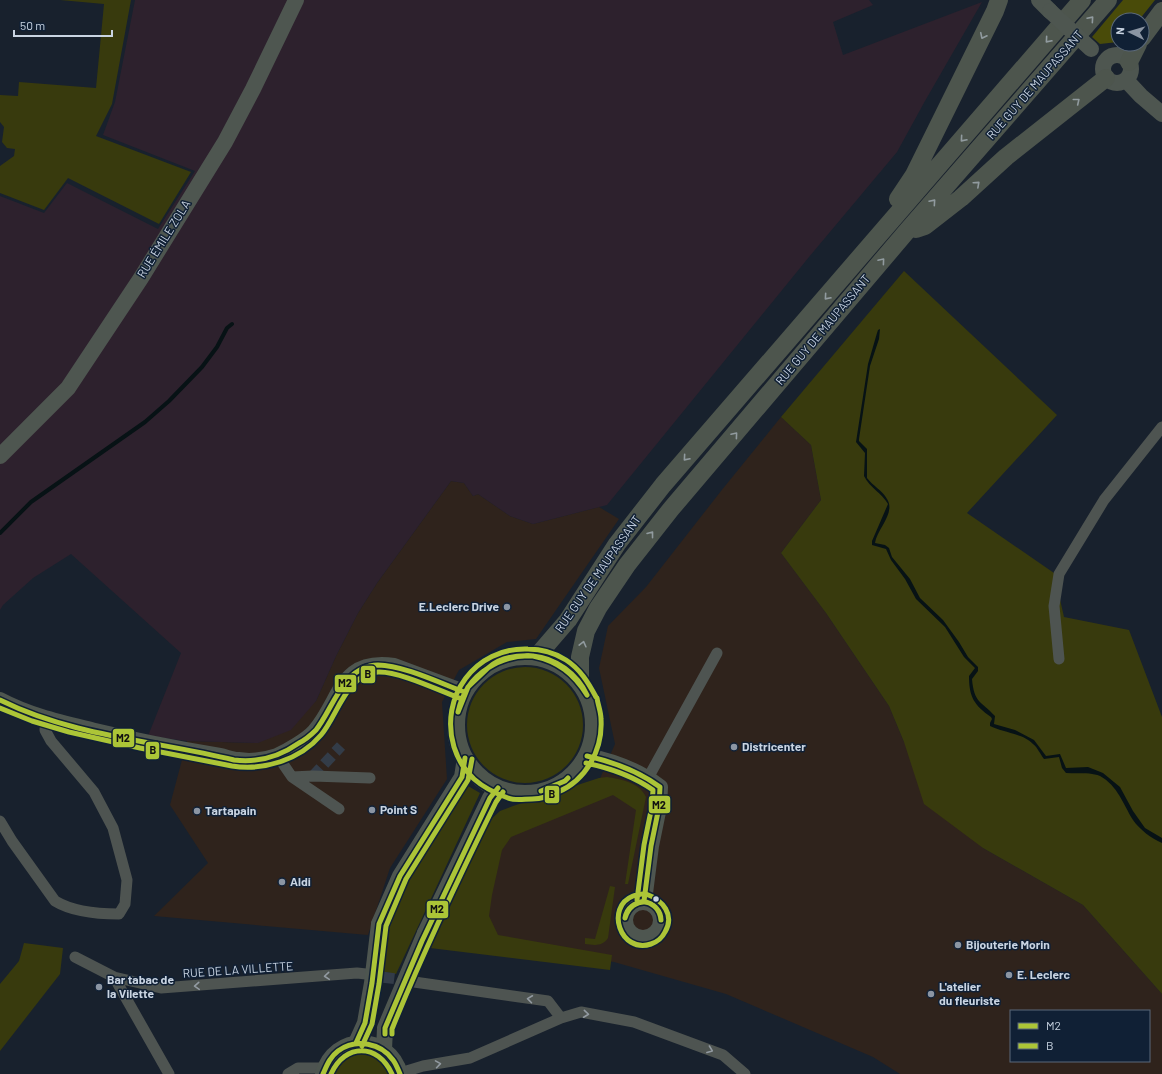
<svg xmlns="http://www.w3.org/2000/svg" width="1162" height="1074" font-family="Barlow,sans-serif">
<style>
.commercial{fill:#2f231c;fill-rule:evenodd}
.industrial{fill:#2d212d}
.green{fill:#383a0d}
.forest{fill:#494b09}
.water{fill:#071215}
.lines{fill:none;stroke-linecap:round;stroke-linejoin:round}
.stream{stroke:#071215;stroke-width:4}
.street-tunnel{stroke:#333c48;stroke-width:11;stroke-dasharray:11 5.5;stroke-linecap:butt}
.street{stroke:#4e5451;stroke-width:11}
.secondary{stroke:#4e5650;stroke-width:16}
.primary{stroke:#4d554d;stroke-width:18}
.secondary-bridge{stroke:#4e5650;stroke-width:16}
.bus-1-casing{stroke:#102035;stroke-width:8}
.bus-2-casing{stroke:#102035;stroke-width:8}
.bus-1{stroke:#acc537;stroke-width:5}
.bus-2{stroke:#acc537;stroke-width:5}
.oneway{stroke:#919b9f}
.oneway2{stroke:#929aa1}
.poi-dot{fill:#8b95a3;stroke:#102035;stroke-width:1.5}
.bus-dot{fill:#c9d4e2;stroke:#102035;stroke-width:1.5}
.labels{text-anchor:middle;stroke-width:3;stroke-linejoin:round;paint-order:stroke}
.street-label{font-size:12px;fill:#c9d4e2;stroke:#102035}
.poi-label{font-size:12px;font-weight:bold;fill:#c9d4e2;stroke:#102035;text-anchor:start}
.line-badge{stroke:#102035;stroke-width:1.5}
.pale-badge-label{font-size:11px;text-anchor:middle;font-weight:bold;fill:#111}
</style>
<rect width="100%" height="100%" fill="#18212d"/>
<path class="commercial" d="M781 417 811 445 821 500 781 553 826 613 889 706 904 742 983 848 1083 905 1162 994V1074H900L873 1057 726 994 614 962 451 939 498 833 595 790 615 744 599 668 608 626 646 587 721 491ZM1011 1011H1149V1061H1011Z
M451 481 464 483 473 496 478 494 510 516 533 524 599 507 619 519 536 639 507 642 459 670 442 702 447 779 390 868 368 935 154 916 208 863 170 805 187 741 258 743 316 701 336 656 358 613 377 583Z"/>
<path class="industrial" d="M135 0H869L873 5 833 22 843 55 982 2 925 101 897 152 809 257 607 505 533 524 510 516 478 494 473 496 464 483 451 481 377 583 358 613 336 656 316 701 291 730 258 743 187 741 148 736 181 653 71 554 33 578 3 605 0 610V196L44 213 67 183 158 229 195 171 103 135 115 102Z"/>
<path class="green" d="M60 0H131L112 104 96 136 191 172 159 224 68 178 44 210 0 193V166L14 156 15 149 7 148 2 142 4 127 0 122V95L18 96 19 82 96 88 104 4Z
M904 271 1057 415 967 513 1054 573 1064 617 1129 630 1162 717V994L1083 905 983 848 924 804 904 742 889 706 826 613 781 553 821 500 811 445 781 417Z
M467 725a58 58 0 1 1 116 0a58 58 0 1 1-116 0Z
M607 777C621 779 640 783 646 797L628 884H625L636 810 613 795 511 837 502 850 492 895 489 916 498 935 612 955 610 970 430 948 473 850 489 821 500 811 513 806 599 778Z
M468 786 480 793 396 974 379 971C382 948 386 924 396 903 414 862 443 824 468 786Z
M610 886 615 887 608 938C602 947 594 945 585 944V938L595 939Z
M24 943 63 948 60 974 0 1051V984L19 961Z
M360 1052C374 1054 383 1060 388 1074H332C338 1060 345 1054 360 1052Z"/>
<path class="forest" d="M1123 0H1155L1139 20H1118V42L1100 44 1092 37Z"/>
<path class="water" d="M880 329 879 339 870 366 859 439V441L867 449V478C873 486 882 490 887 499 896 513 877 529 875 543L885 545 889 548 892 557 910 579 920 598 943 620 959 642 968 657 978 667V671L972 679C974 703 981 701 995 716L994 724 1015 730 1034 740 1046 756 1060 754 1066 768 1088 767 1103 773 1120 787 1133 811 1145 828 1162 838V843C1151 838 1140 830 1133 820 1123 804 1118 786 1100 776 1090 772 1077 774 1066 773L1062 768 1059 757 1044 759C1040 754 1038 748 1033 744 1024 734 1002 732 990 726V723L992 719 991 717C974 705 969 697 969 676L975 668 964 657 945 627 916 599 905 579 891 560 886 549 872 545V541L888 504C882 493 870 488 864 476L865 453 856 442 868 364 877 333 878 330Z"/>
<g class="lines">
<path class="stream" d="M0 533 31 502 145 422 169 401 202 367 217 347 227 328 232 324"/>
<path class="street-tunnel" d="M313 776 341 746
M367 975 412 981"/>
<path class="street" d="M1059 659 1054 606 1059 574 1104 500 1162 427
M277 755 292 777 339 809
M292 777 313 776 370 778
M648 778 717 653
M0 821 12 841 55 901C73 912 98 914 119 914L125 904 127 880 113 828 94 792 51 741 45 730 46 718
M75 957 114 977 169 1074
M114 977 161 988 357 973 366 974
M414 982 548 1001 561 1018
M400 1073 423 1066 470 1058 561 1018 581 1012 634 1022 723 1055 745 1074
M288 1074 298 1068H325"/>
<path class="secondary" d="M1039 0 1050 11
M1103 69a14 14 0 1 1 28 0a14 14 0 1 1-28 0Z
M1126 80 1141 96 1162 114
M0 456 68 388 141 278 225 142 253 89 296 0
M0 700C30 716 63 723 95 731 137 741 178 749 220 756 226 757 232 760 238 760 250 762 265 760 277 756 288 751 307 740 315 731 342 699 340 658 394 666L464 692
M587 756C613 761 639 771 660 787L659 807 651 846 644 901
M625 920a18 18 0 1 1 36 0a18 18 0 1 1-36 0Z
M379 924 400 876 462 777 465 758
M425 933 490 798 498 788
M323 1074C334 1033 389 1033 400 1074"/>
<path class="primary" d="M1142 38 1162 11
M1129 62 1138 44
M898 199 914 175 995 11 999 0
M916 229 925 226 961 198 1006 157 1106 78
M537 656 568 620 617 544 663 485 1082 0
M456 725a69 69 0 1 1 138 0a69 69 0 1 1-138 0Z
M580 683V657L586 631 598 608 627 565 671 509 907 231 1108 0"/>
<path class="secondary-bridge" d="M1050 11 1091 49
M356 1043 365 1023 372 983 379 924
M384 1050 385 1028 425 933"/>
<defs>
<path id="bus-1" d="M533 656C556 658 577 674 587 695
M533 656C558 661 574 674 587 695
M488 668C500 657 517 655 533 656
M488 668C502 659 517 655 533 656
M0 700C72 736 156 741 234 760 258 763 279 757 299 743 305 740 311 735 316 730 334 707 343 666 378 665 402 665 440 683 464 692
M458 712C462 693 472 678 488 668
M458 712 468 687 488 668
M587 756C614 762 638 771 660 787L659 807 651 846 644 901
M541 791 565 781 568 778
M625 918C627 907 634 904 644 901 653 904 661 909 661 920
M625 918C632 895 659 898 661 920
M385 1034V1028L422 941 490 798 498 788
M356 1043 365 1023 372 983 379 924 400 876 462 777 465 758
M323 1074C327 1065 330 1057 338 1051 356 1038 381 1043 393 1060 396 1064 398 1069 400 1074"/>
<path id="bus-2" d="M596 697C588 682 580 669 566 660 555 653 541 649 528 649 475 647 439 697 454 747 463 775 481 788 508 798 515 801 524 799 532 799 542 799 549 796 558 792 586 780 603 750 601 719 601 712 598 705 597 698
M0 708 32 721 69 732 140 748 232 766C263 771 300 760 321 735 338 715 346 674 378 672 399 671 440 691 462 699
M586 763C610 768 633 776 653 790L652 806 644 845 637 900
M642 894C639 895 636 895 633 896 605 907 620 954 651 944 657 942 662 938 665 932 675 915 663 900 646 894
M392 1034V1029C423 952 459 877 496 802L503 792
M362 1046 372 1024 379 984 386 926 406 879 468 780 472 759
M331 1074C345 1043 378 1043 392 1074"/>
</defs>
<use href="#bus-1" class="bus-1-casing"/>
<use href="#bus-2" class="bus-2-casing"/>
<use href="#bus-1" class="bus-1"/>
<use href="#bus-2" class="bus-2"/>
</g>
<defs><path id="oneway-chevron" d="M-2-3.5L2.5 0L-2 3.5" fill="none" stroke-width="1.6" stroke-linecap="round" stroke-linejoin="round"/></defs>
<g class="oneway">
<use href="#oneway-chevron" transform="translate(1091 19) rotate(-49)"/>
<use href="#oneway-chevron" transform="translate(983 36) rotate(116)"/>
<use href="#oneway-chevron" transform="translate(1048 40) rotate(131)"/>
<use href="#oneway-chevron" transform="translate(1077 101) rotate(-39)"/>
<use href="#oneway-chevron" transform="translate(963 139) rotate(131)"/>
<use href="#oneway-chevron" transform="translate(977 184) rotate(-42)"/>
<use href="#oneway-chevron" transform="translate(933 202) rotate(-49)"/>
<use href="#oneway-chevron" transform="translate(882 261) rotate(-50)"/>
<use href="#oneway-chevron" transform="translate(827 297) rotate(131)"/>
<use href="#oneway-chevron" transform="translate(735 435) rotate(-50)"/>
<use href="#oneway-chevron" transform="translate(686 458) rotate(131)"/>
<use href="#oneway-chevron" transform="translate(651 534) rotate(-52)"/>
<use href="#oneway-chevron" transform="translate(583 644) rotate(-76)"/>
</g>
<g class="oneway2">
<use href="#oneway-chevron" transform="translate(327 976) rotate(175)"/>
<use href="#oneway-chevron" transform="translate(197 986) rotate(176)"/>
<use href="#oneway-chevron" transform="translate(530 999) rotate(-172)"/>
<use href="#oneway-chevron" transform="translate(586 1014) rotate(6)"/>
<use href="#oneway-chevron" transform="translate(710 1050) rotate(21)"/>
<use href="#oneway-chevron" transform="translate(438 1064) rotate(-9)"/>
</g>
<g class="poi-dot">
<circle cx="507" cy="607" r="4"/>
<circle cx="734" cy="747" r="4"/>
<circle cx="372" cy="810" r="4"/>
<circle cx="197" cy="811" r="4"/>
<circle cx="282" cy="882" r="4"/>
<circle cx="958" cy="945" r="4"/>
<circle cx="1009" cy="975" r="4"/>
<circle cx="99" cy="987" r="4"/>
<circle cx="931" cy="994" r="4"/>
</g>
<circle class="bus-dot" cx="656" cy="899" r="3.5"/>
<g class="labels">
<g class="street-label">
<text transform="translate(1035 85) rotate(-49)" y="4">RUE GUY DE MAUPASSANT</text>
<text transform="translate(164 239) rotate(-58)" y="4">RUE ÉMILE ZOLA</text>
<text transform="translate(823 330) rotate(-50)" y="4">RUE GUY DE MAUPASSANT</text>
<text transform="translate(598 574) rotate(-55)" y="4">RUE GUY DE MAUPASSANT</text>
<text transform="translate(238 970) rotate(-4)" y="4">RUE DE LA VILLETTE</text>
</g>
<g class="poi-label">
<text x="499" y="611" text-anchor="end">E.Leclerc Drive</text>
<text x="742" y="751">Districenter</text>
<text x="380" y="814">Point S</text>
<text x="205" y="815">Tartapain</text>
<text x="290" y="886">Aldi</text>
<text x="966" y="949">Bijouterie Morin</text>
<text x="1017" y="979">E. Leclerc</text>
<text x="107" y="984">Bar tabac de<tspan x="107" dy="14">la Vilette</tspan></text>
<text x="939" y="991">L'atelier<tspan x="939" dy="14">du fleuriste</tspan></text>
</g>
</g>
<g class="line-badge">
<rect x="360" y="665" width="16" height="19" rx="4" fill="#acc537"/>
<rect x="334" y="674" width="23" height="19" rx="4" fill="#acc537"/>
<rect x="112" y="728" width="23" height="20" rx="4" fill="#acc537"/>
<rect x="145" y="741" width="15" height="19" rx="4" fill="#acc537"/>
<rect x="544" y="785" width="16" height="19" rx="4" fill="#acc537"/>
<rect x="648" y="795" width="23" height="19" rx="4" fill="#acc537"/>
<rect x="426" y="900" width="23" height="19" rx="4" fill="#acc537"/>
</g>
<g class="pale-badge-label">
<text x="368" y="678">B</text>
<text x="345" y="687">M2</text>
<text x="123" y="742">M2</text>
<text x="153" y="754">B</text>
<text x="552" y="798">B</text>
<text x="659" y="809">M2</text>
<text x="437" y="913">M2</text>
</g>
<rect x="1010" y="1010" width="140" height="52" fill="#102035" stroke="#5a687a"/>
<rect x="1018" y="1023" width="20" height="6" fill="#acc537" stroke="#5a687a"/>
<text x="1046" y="1030" font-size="12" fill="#c9d4e2">M2</text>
<rect x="1018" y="1043" width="20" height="6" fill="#acc537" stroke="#5a687a"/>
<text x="1046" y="1050" font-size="12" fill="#c9d4e2">B</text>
<g transform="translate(1130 32) rotate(275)"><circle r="19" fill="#102035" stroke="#5a687a"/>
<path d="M0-3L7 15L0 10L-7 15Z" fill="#8b95a3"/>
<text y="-6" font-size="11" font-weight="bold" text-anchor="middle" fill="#c9d4e2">N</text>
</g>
<path d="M14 30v6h98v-6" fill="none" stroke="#c9d4e2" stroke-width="2"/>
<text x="20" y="30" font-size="12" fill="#c9d4e2" stroke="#102035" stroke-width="3" paint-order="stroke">50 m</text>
</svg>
